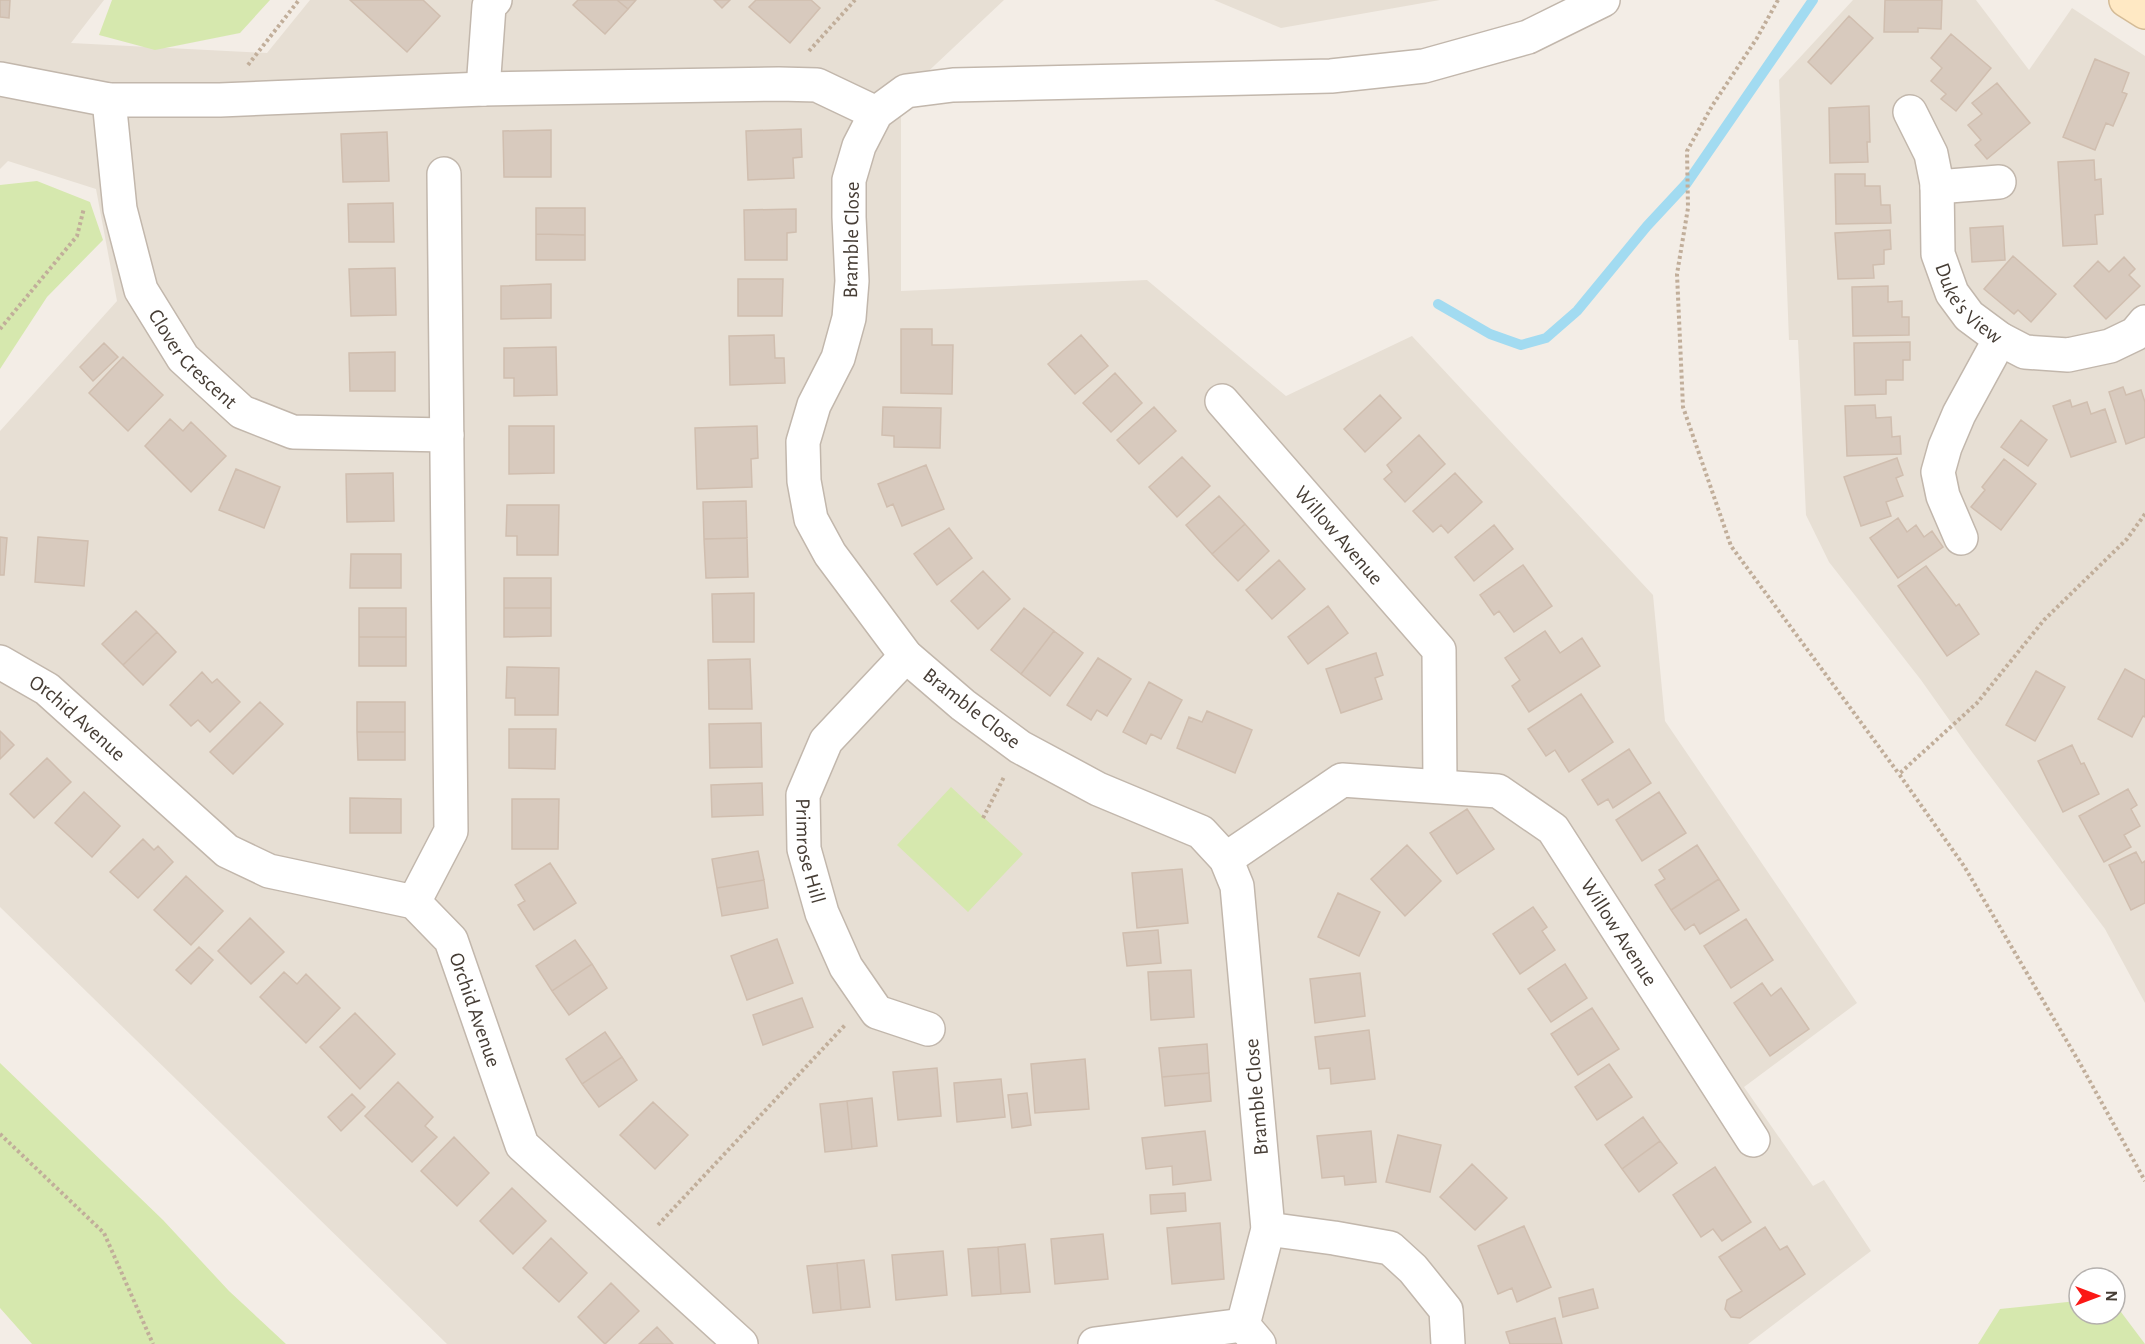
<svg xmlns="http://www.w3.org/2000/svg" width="2145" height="1344" font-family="'Alegreya Sans',sans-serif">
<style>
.residential{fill:#e7dfd4}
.green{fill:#d6e8ae}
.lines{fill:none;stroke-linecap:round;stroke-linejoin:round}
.stream{stroke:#a2dbf1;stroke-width:10}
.building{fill:#d8cabe;stroke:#d0beaf;stroke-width:1.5}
.street-casing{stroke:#c2b7ac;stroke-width:36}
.secondary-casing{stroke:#d4bb96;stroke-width:36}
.path{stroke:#c1ae9a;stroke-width:4;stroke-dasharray:3 3;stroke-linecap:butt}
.street{stroke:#fff;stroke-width:33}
.secondary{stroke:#ffe9c4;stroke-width:33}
.labels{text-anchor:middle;stroke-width:4.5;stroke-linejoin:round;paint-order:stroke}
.street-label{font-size:21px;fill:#463d35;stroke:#fff}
</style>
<rect width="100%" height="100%" fill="#f3ede6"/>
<path class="residential" d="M0 0H104L71 43 267 53 310 0H1004L901 97V291L1147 280 1286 396 1412 336 1653 595 1665 721 1857 1003 1744 1087 1813 1186 1824 1180 1871 1251 1748 1344H447L0 907V431L117 301 96 189 8 161 0 169Z
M1214 0H1440L1281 28Z
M1853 0H1976L2029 70 2072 8 2145 56V1003L2105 929 1972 752 1921 680 1829 562 1806 515 1798 340H1789L1779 80Z"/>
<path class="green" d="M112 0H270L240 33 155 50 99 35Z
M37 181 90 202 103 240 47 297 0 369V185Z
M951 787 1023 854 968 912 897 845Z
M0 1063 163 1220 229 1291 286 1344H32L0 1308Z
M2077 1301 2079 1302V1314H2115V1307L2118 1308 2145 1344H1978L2000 1309Z"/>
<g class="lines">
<path class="stream" d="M1438 304 1490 334 1521 345 1546 338 1577 311 1647 226 1687 183 1813 0"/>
</g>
<path class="building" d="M0 0H10L9 18 0 17Z
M350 0H423L440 16 407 52Z
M578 0H617L628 9 605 34 573 5Z
M617 0H636L628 9Z
M714 0H730L722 8Z
M756 0H811L820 8 790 43 749 7Z
M1885 0H1942L1941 29 1918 28V32H1884Z
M1849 16 1873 38 1831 84 1808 62Z
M1951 34 1991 68 1956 111 1941 99 1946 94 1931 81 1942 68 1931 58Z
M2095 59 2129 73 2122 92 2127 94 2113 126 2106 123 2095 150 2063 137Z
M1997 83 2030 123 1987 159 1975 145 1981 140 1968 125 1982 114 1972 103Z
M1869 106 1870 142H1867L1868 162 1830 163 1829 108Z
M801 129 802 157 793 158 794 178 748 180 746 131Z
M551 130V177H504L503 131Z
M387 132 389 181 343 182 341 134Z
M2094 160 2095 180 2101 179 2103 214 2095 215 2097 244 2063 246 2058 162Z
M1835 174H1865V186H1880L1881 205H1890L1891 223 1836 224Z
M393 203 394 242H349L348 204Z
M536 208H585V235L536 234Z
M796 209V232L787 233V260H745L744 210Z
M2003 226 2005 260 1972 262 1970 228Z
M1890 230 1891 249 1884 250V264L1873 265 1874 278 1838 279 1835 233Z
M536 234 585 235V260H536Z
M2013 256 2056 294 2031 322 2018 310 2014 314 1984 289Z
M2124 257 2135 269 2129 275 2140 286 2106 319 2074 286 2098 261 2109 272Z
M395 268 396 315 351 316 349 269Z
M738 279H783L782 316H738Z
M551 284V318L501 319V286Z
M1888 286V302L1902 301V317H1909V335L1853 336 1852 287Z
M901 329H932V345H953L952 394 901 393Z
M774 335 775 358H784L785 383 730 385 729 336Z
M1081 335 1108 366 1075 394 1048 364Z
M1910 342V360H1903V380H1886V394L1855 395 1854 343Z
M104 343 118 357 93 381 80 367Z
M556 347 557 395 514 396V378H504V348Z
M395 352V391H350L349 353Z
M123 357 163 395 128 431 89 393Z
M1115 373 1142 403 1111 432 1083 403Z
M2123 387 2126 395 2141 390 2145 402V437L2126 444 2109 392Z
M1380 395 1401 418 1365 452 1344 429Z
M2070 400 2072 407 2087 402 2091 414 2105 409 2116 442 2071 457 2053 406Z
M1875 405 1876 418 1891 417 1892 437 1900 436 1901 454 1847 456 1845 406Z
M883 407 941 408 940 448 894 447V436L882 435Z
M1154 407 1176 431 1139 464 1117 440Z
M170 419 183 431 191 422 226 456 191 492 145 446Z
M2021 420 2047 440 2028 466 2001 447Z
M509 426H554V473L509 474Z
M757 426 758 458 751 459 752 487 697 489 695 428Z
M1419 435 1445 464 1405 502 1384 479 1392 472 1387 465Z
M1182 457 1210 486 1177 517 1149 487Z
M1897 458 1903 475 1896 478 1903 496 1886 502 1891 516 1861 526 1844 477Z
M2004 459 2036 484 2001 530 1971 507 1985 490 1982 487Z
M926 465 944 509 902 526 893 504 887 507 878 484Z
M236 469 280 487 264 528 219 510Z
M393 473 394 521 347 522 346 474Z
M1455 473 1482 502 1448 533 1441 525 1433 532 1413 511Z
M1219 496 1245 524 1212 554 1186 525Z
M746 501 747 538 704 539 703 502Z
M507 505H559L558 555H517V536H506Z
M1898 518 1907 532 1916 525 1924 537 1932 531 1943 547 1898 578 1870 538Z
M1245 524 1269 551 1238 581 1212 554Z
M1494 525 1513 549 1474 581 1455 557Z
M949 528 972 558 937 585 914 554Z
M0 537 7 538 4 575H0Z
M38 537 88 541 84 586 35 582Z
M747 538 748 577 706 578 704 539Z
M351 554H401V588H350Z
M1279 560 1305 589 1272 619 1246 590Z
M1523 565 1552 606 1514 632 1499 611 1494 615 1480 595Z
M1926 566 1956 606 1959 604 1979 634 1947 656 1898 586Z
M983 571 1010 599 978 629 951 601Z
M504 578H551V608H504Z
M754 593V642H713L712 594Z
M1328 606 1348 633 1308 664 1288 637Z
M359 608H406V637H359Z
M504 608H551V636L504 637Z
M1024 608 1054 631 1021 674 991 650Z
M136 611 157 632 123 665 102 644Z
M1054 631 1083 653 1050 696 1021 674Z
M1545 631 1560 653 1582 638 1600 666 1529 712 1512 686 1520 680 1505 658Z
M157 632 176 652 143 685 123 665Z
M359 637H406V666H359Z
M1376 653 1383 675 1375 678 1382 699 1341 713 1326 669Z
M1098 658 1131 679 1107 716 1097 710 1091 720 1067 705Z
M750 659 752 709H709L708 660Z
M507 667 559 668 558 715H515V698H506Z
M2125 669 2145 680V717L2143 716 2132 737 2098 719Z
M2036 671 2065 687 2035 741 2006 725Z
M202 672 212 683 217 679 240 702 210 732 198 720 191 726 170 705Z
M1149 682 1182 700 1161 739 1151 734 1146 744 1123 732Z
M1581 694 1613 742 1569 772 1555 750 1546 756 1528 729Z
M260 702 283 724 233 774 210 752Z
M357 702H405V732H357Z
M1207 711 1252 730 1235 773 1177 748 1189 717 1202 722Z
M761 723 762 767 710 768 709 724Z
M509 729H556L555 769 509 768Z
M0 731 14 745 0 759Z
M357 732H405V760H358Z
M2072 745 2081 764 2084 763 2099 794 2063 812 2038 761Z
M1629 749 1651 783 1613 808 1608 799 1598 805 1582 780Z
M47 758 71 782 34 818 10 794Z
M762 783 763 815 712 817 711 785Z
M2128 789 2137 805 2131 809 2140 826 2124 835 2131 847 2104 862 2079 816Z
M84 792 120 826 92 857 55 823Z
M1659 792 1686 833 1642 861 1616 820Z
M350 798 401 799V833H350Z
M512 799H559L558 849H512Z
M1467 809 1494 849 1457 874 1430 833Z
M143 839 154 850 158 846 173 862 138 898 110 872Z
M1407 845 1441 881 1405 916 1371 879Z
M1697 845 1719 879 1671 910 1655 885 1665 879 1659 870Z
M758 851 764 880 717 888 712 859Z
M2136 852 2142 863 2145 861V903L2131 910 2109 865Z
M550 863 576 903 534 930 518 905 525 901 515 885Z
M1182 869 1188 923 1137 928 1132 873Z
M186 876 223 911 191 945 154 910Z
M1719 879 1739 910 1700 934 1694 924 1685 930 1671 910Z
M764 880 768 908 722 916 717 888Z
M1338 893 1380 912 1359 956 1318 937Z
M1533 907 1547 927 1542 931 1555 950 1520 974 1493 934Z
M250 918 284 952 251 984 218 951Z
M1746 919 1773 960 1731 988 1704 946Z
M1158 930 1161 963 1127 966 1123 933Z
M777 939 793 983 747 1000 731 956Z
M575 940 592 964 552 991 536 966Z
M199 947 213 960 191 984 176 970Z
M592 964 607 988 569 1015 552 991Z
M1565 964 1587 998 1551 1022 1528 989Z
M1191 970 1194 1017 1151 1020 1148 972Z
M284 972 297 984 306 974 340 1008 306 1043 260 997Z
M1360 973 1365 1016 1315 1023 1310 979Z
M1762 983 1771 996 1781 988 1809 1029 1770 1056 1734 1003Z
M802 998 813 1027 763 1045 753 1015Z
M1592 1008 1619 1049 1578 1075 1551 1034Z
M355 1013 395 1054 360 1089 320 1047Z
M1369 1030 1375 1079 1331 1084 1330 1068 1319 1069 1315 1037Z
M605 1032 622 1057 582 1084 566 1059Z
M1207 1044 1209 1073 1162 1077 1159 1048Z
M622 1057 637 1080 599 1107 582 1084Z
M1085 1059 1089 1109 1035 1113 1031 1064Z
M1609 1064 1632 1097 1597 1120 1575 1087Z
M937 1068 941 1116 898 1120 893 1072Z
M1209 1073 1211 1101 1165 1106 1162 1077Z
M1001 1079 1005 1117 957 1122 954 1083Z
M398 1082 433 1117 425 1126 437 1137 412 1162 365 1116Z
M1027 1093 1031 1125 1012 1128 1008 1095Z
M352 1094 365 1107 341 1131 328 1117Z
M872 1098 877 1146 852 1149 847 1101Z
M847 1101 852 1149 825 1152 820 1104Z
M653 1102 688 1135 655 1169 620 1135Z
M1643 1117 1660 1141 1622 1169 1605 1145Z
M1205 1131 1211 1180 1173 1185 1172 1166 1146 1169 1142 1138Z
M1371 1131 1376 1182 1345 1185 1344 1176 1322 1178 1317 1136Z
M1398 1135 1441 1145 1430 1192 1386 1182Z
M454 1137 489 1173 457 1206 421 1171Z
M1660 1141 1677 1163 1639 1192 1622 1169Z
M1472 1164 1507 1198 1475 1230 1440 1197Z
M1715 1167 1751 1222 1722 1241 1713 1229 1701 1237 1673 1195Z
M512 1188 546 1221 513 1254 480 1221Z
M1185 1193 1186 1211 1151 1214 1150 1195Z
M1220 1223 1224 1279 1172 1284 1167 1228Z
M1524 1226 1551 1287 1517 1302 1512 1288 1498 1294 1478 1246Z
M1765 1227 1780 1250 1787 1246 1805 1274 1740 1318 1731 1317 1725 1309 1727 1300 1742 1291 1719 1257Z
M1103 1234 1108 1279 1055 1284 1051 1239Z
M551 1238 587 1273 559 1302 523 1268Z
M1025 1244 1030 1292 1001 1294 998 1247Z
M998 1247 1001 1294 972 1296 968 1249Z
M943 1251 947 1295 896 1300 892 1255Z
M864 1260 870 1307 841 1310 837 1263Z
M837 1263 841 1310 813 1313 807 1266Z
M611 1283 639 1311 605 1344 578 1317Z
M1593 1289 1598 1308 1563 1317 1559 1298Z
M1555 1318 1562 1344H1510L1506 1332Z
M657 1327 673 1344H639Z"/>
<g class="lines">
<defs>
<g id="street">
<path d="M0 79 109 100H220L483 89 779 84 817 85 876 113"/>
<path d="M483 89 489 6 495 0"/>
<path id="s1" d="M109 100 120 209 141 290 183 358 242 412 293 432 447 435"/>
<path id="s2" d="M1910 112 1931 154 1937 184 1938 254 1952 293 1969 316 2000 339 2025 352 2068 355 2110 346 2135 334 2145 322"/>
<path d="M1937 187 1999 182"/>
<path id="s3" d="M1222 401 1439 650 1440 785"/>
<path d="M1961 538 1943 496 1938 472 1945 447 1959 414 2000 339"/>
<path id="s4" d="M906 656 826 741 803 795 804 849 822 913 846 967 877 1012 928 1029"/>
<path id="s5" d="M0 662 47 689 227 851 269 871 414 902 451 940 522 1145 741 1344"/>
<path id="s6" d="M1226 859 1342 780 1498 791 1553 829 1753 1140"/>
<path d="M414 902 451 831 444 174"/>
<path d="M1268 1229 1334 1238 1390 1248 1413 1269 1446 1310 1448 1344"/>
<path d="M1095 1344 1243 1325"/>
<path d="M1259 1344 1243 1325 1268 1229 1237 886 1226 859 1201 832 1098 789 1020 747 963 705 906 656 830 554 811 519 804 481 803 442 814 405 838 358 849 318 852 281 849 217V180L859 146 876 113 906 91 953 85 1331 76 1424 66 1528 37 1603 0"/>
</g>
<path id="secondary" d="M2126 0 2145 12"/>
</defs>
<use href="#street" class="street-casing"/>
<use href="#secondary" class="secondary-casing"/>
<path class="path" d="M1778 0 1757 38 1712 106 1687 151 1688 208 1677 274 1683 407 1731 546 1899 774
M809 51 855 0
M248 65 299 0
M0 329 77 236 84 208
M2145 514 2127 539 2044 620 1977 703 1899 774 1964 866 2082 1067 2145 1181
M983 818 1004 777
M0 1134 104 1233 153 1344
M658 1225 846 1024"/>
<use href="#street" class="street"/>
<use href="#secondary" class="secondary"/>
</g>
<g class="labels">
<g class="street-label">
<text transform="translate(851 240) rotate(-89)" y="7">Bramble Close</text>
<text dy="7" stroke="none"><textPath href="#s2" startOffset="207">Duke's View</textPath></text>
<text dy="7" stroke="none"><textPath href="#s1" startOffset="280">Clover Crescent</textPath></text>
<text dy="7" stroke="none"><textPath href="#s3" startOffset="178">Willow Avenue</textPath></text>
<text transform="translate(972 708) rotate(38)" y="7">Bramble Close</text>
<text dy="7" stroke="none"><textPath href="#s5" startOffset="96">Orchid Avenue</textPath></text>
<text dy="7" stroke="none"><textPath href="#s4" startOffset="232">Primrose Hill</textPath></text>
<text dy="7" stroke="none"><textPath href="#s6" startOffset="486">Willow Avenue</textPath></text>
<text dy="7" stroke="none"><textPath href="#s5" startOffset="618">Orchid Avenue</textPath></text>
<text transform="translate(1256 1097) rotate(-95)" y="7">Bramble Close</text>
</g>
</g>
<g transform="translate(2097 1296) rotate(90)"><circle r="28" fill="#ffffff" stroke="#b5b1ae" stroke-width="1.5"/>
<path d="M0-4.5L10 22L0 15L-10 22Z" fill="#fb1815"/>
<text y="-9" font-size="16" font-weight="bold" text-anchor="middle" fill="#463d35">N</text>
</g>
</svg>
